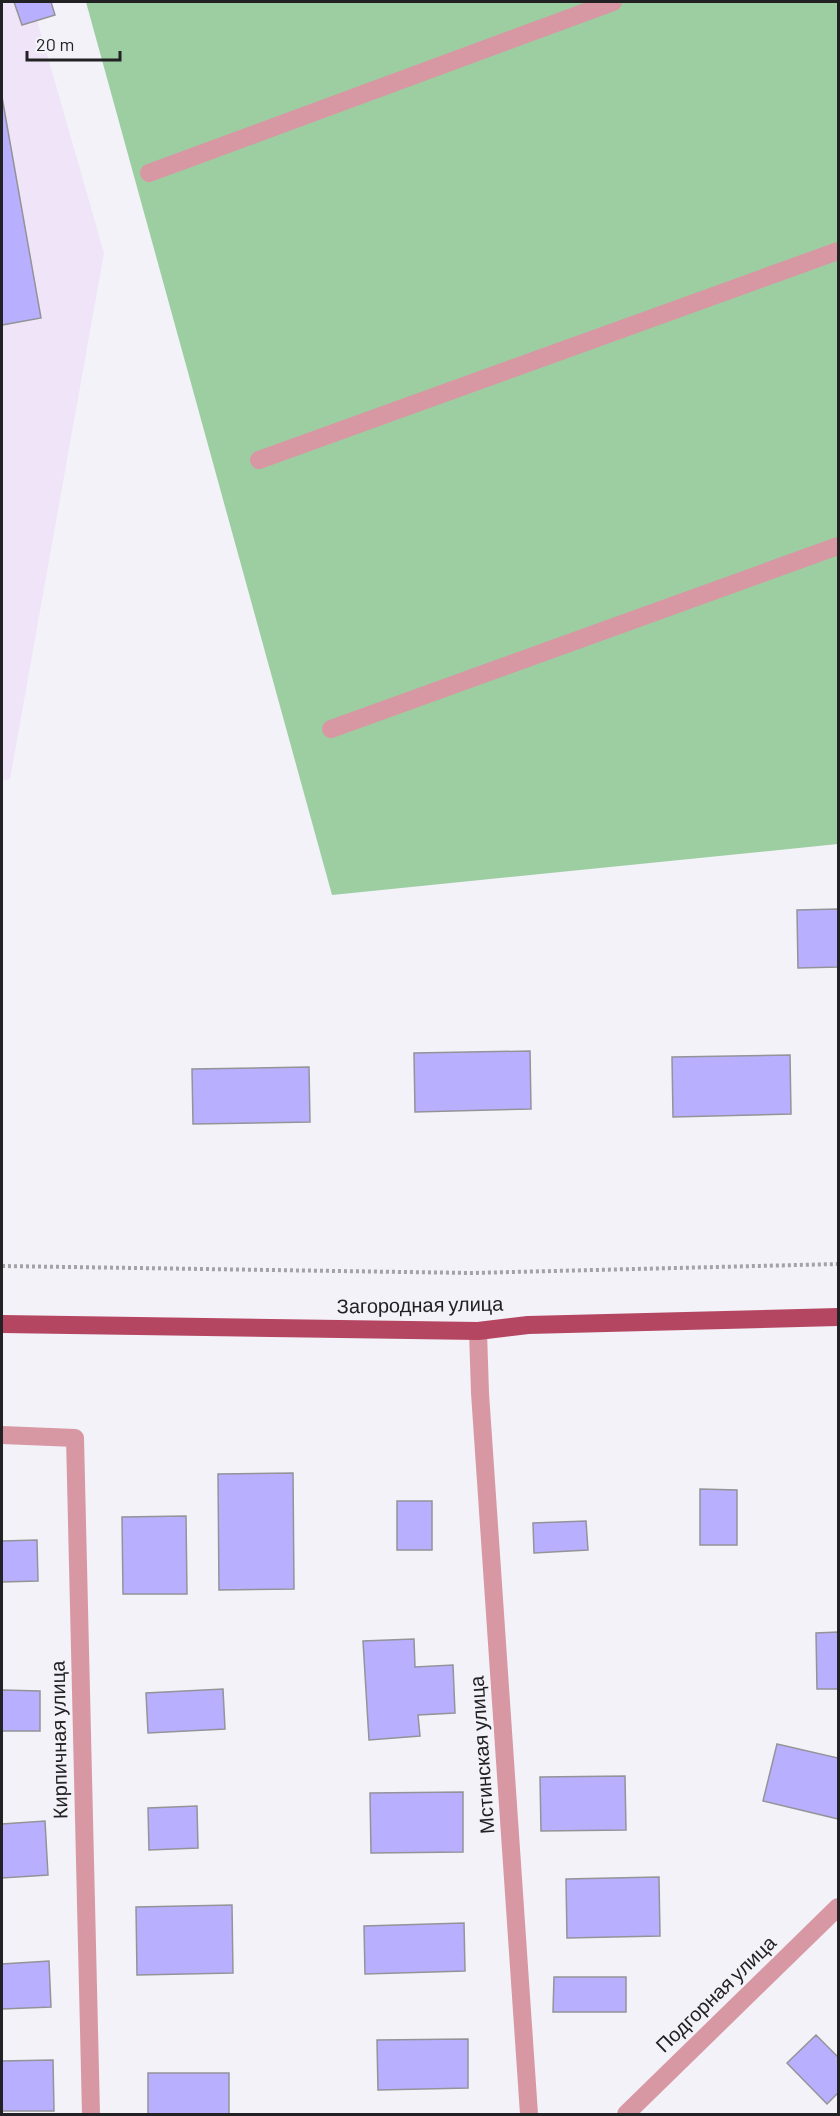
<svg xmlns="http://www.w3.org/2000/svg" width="840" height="2116" font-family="Barlow,sans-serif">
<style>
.industrial{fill:#f0e4f8}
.green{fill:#9ccea1}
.building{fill:#b8b0ff;stroke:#939398;stroke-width:1.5}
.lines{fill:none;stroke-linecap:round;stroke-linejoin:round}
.path{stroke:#a2a2a7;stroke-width:4;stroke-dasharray:3 3;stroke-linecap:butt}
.minor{stroke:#d898a3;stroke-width:18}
.major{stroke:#b54662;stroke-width:18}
.labels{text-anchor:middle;stroke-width:5;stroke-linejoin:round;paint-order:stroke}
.street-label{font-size:20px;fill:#222224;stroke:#f2f2f8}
</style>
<rect width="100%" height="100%" fill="#f2f2f8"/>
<path class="industrial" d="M2 2H32L104 253 10 779 2 781Z"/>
<path class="green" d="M86 2H838V844L332 895Z"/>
<path class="building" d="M14 2H51L55 15 22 25Z
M2 97 41 318 2 325Z
M838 909V967L798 968 797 910Z
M530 1051 531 1109 415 1112 414 1053Z
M790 1055 791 1114 673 1117 672 1057Z
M309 1067 310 1122 193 1124 192 1069Z
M293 1473 294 1589 219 1590 218 1474Z
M700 1489 737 1490V1545H700Z
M397 1501H432V1550H397Z
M186 1516 187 1594H123L122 1517Z
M586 1521 588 1550 534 1553 533 1523Z
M37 1540 38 1581 2 1582V1541Z
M838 1632V1689H817L816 1633Z
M414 1639 415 1667 453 1665 455 1713 418 1715 420 1736 369 1740 363 1641Z
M223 1689 225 1729 148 1733 146 1693Z
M2 1690 40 1691V1731H2Z
M777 1744 838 1758V1819L763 1801Z
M625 1776 626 1830 541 1831 540 1777Z
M463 1792V1852L371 1853 370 1793Z
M197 1806 198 1848 149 1850 148 1808Z
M45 1821 48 1875 2 1878V1824Z
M659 1877 660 1936 567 1938 566 1879Z
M232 1905 233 1973 137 1975 136 1907Z
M464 1923 465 1971 365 1974 364 1926Z
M49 1961 51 2007 2 2009V1964Z
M554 1977H626V2012H553Z
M816 2035 838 2057V2093L827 2104 787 2063Z
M468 2039V2088L378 2090 377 2040Z
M53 2060 54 2111H2V2061Z
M148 2073H229V2114H148Z"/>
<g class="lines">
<path class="path" d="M2 1266 472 1273 838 1264"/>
<path class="minor" d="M149 173 613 2
M259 460 838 251
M331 729 838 546
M478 1331 480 1393 529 2114
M2 1435 75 1438 91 2114
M626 2114 838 1907"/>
<path class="major" d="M2 1324 478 1331 528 1325 838 1317"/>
</g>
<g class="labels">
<g class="street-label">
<text transform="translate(420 1305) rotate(-1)" y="7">Загородная улица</text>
<text transform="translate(59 1740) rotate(-91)" y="7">Кирпичная улица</text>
<text transform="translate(482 1755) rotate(-94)" y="7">Мстинская улица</text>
<text transform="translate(716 1994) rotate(-44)" y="7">Подгорная улица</text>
</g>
</g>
<rect width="840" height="2116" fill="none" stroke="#222224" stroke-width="6"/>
<path d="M27 51v9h93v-9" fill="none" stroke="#222224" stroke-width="3"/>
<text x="36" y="51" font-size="18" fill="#222224" stroke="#f2f2f8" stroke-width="4.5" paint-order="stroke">20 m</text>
</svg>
